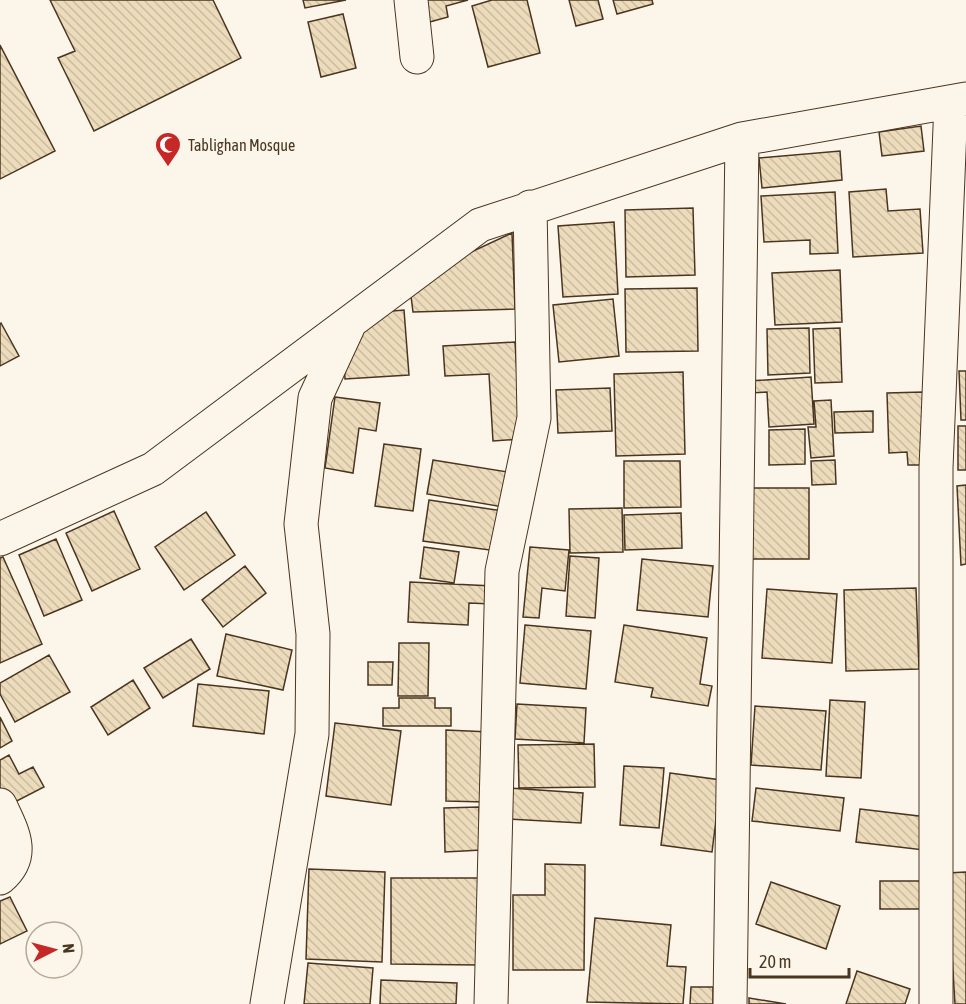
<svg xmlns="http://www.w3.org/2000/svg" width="966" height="1004" font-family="'Asap Condensed',sans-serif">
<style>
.building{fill:url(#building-back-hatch);stroke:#4a3520;stroke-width:1.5}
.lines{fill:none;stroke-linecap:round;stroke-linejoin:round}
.minor-casing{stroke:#4a3520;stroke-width:35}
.minor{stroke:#fbf6e9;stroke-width:33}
.labels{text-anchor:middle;stroke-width:4.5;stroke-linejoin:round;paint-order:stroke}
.poi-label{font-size:16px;fill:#4a3520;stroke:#fbf6e9;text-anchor:start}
</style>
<defs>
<pattern id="building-back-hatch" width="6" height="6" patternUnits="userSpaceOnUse" patternTransform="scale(1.5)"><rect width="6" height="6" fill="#ecdcbc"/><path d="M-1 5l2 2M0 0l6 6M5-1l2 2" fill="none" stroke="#ccbda1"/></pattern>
</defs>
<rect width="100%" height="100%" fill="#fbf6e9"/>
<path class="building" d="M50 0H213L241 58 94 131 58 58 75 51Z
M303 0H346L305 8Z
M420 0H468L446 6 448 17 426 23Z
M492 0H527L540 53 488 67 472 6Z
M569 0H598L603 19 576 26Z
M613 0H652L653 4 617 14Z
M343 14 356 68 321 77 308 22Z
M0 45 55 151 0 179Z
M921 126 924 151 882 156 879 132Z
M840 151 842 180 762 188 759 158Z
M886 189 888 211 920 209 923 253 853 257 849 192Z
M835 192 838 253 810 254V240L764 242 761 196Z
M693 208 695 275 626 277 625 210Z
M614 222 618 294 563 297 558 226Z
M512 233 515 309 413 312 411 296 452 261Z
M840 270 842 322 775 325 772 273Z
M697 288 698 351 626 352 625 289Z
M613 299 619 356 559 362 553 305Z
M404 310 409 375 345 379 343 344 381 312Z
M1 323 19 356 0 366V324Z
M809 328 810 373 768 375 767 329Z
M840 328 842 382 815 383 813 329Z
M515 342 521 439 493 441 489 374 445 376 443 346Z
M959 371H966V420H961Z
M683 372 685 454 616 456 614 374Z
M811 377 814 424 769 427 767 392 749 393V381Z
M610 388 612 431 558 433 556 390Z
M923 392 925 465H908L907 452 889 453 887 393Z
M335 397 380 403 376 431 359 428 353 473 325 468Z
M831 400 834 456 811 458 808 427H816L814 401Z
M873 411V432L835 433 834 412Z
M958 426H966V470H958Z
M805 429V464L769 465V430Z
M384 444 421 449 413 511 375 506Z
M433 460 508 472 503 507 427 494Z
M835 460 836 484 812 485 811 461Z
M624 461H680L681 507 624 508Z
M966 485V564L961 565 957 486Z
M748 488H809V559H747Z
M429 500 503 511 497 551 423 541Z
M622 508 623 552 570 553 569 509Z
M114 511 140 569 92 591 66 533Z
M206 512 235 555 184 590 155 547Z
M681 513 682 548 625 550 624 515Z
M56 539 82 600 44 616 19 555Z
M424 547 459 552 454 583 420 578Z
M530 547 569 550 565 591 542 588 539 618 523 617Z
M570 556 599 558 595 618 566 616Z
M3 557 42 644 0 663V558Z
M642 559 713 566 708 617 637 610Z
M245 566 266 593 223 627 202 600Z
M410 582 493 586 492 604 469 603 468 625 408 622Z
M916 588 919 669 846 671 844 590Z
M767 589 837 594 832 663 762 658Z
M525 625 591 631 586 689 520 683Z
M624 625 707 638 700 684 712 686 708 706 651 697 653 688 615 682Z
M226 634 292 650 283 690 217 676Z
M191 639 210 669 163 698 144 668Z
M399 643H429L428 696H398Z
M49 655 70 692 15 722 0 694V683Z
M368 662H393L392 685H368Z
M133 680 150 708 108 735 91 707Z
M198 684 269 691 264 734 193 726Z
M399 698H435V708H451V726H383V708H399Z
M830 700 865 702 861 778 826 776Z
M517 704 586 708 584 743 515 739Z
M755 706 826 711 821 770 751 765Z
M0 717 12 741 0 748Z
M335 723 401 731 391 805 326 796Z
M446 730 490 732 485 802 446 801Z
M594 744 595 787 519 788 518 745Z
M9 755 19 774 33 767 44 787 9 805 0 787V760Z
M624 766 664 768 659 828 620 825Z
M670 773 721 780 712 852 661 845Z
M509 788 583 793 581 823 507 819Z
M756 788 844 798 840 831 752 821Z
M479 807 481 850 445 852 444 808Z
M860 809 927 817 924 850 856 842Z
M545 864 585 865 584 970H513V895H545Z
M309 869 385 872 382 962 306 959Z
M966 872V1004H955L947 873Z
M391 878H478V965L391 964Z
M880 881H924V909H880Z
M771 882 840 906 826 949 756 924Z
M10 897 27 931 0 944V901Z
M595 918 671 925 667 966 686 967 683 1004 587 1002Z
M308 963 373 968 370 1004H304Z
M857 971 910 989 905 1004H846Z
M381 980 457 983 456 1004H380Z
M691 987H713V1004H690Z
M749 998 786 1004H749Z"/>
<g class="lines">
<defs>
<path id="minor" d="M411 0 417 57
M0 539 153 469 480 225 742 139 966 99
M0 805C12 831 27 855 0 878
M267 1004 312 734 313 634 301 524 315 398 348 327
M491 1004 502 571 534 418 530 207
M730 1004 742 139
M936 1004V468L951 103"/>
</defs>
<use href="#minor" class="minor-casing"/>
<use href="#minor" class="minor"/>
</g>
<defs>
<symbol id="mosque-pin" viewBox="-11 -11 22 30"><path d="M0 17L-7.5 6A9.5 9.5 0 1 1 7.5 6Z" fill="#c62828" stroke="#fbf6e9"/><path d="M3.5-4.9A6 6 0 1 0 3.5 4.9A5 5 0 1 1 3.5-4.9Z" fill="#fff"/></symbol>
</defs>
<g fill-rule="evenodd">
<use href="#mosque-pin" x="153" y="130" width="30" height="40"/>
</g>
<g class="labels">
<g class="poi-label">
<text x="188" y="151">Tablighan Mosque</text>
</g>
</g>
<g transform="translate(54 950) rotate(84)"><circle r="28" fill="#fbf6e9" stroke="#b4a999" stroke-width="1.5"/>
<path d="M0-4.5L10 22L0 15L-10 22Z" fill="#c62828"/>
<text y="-9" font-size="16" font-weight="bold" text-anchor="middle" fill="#4a3520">N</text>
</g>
<path d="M750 968v9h99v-9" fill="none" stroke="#4a3520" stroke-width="3"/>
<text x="759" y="968" font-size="18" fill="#4a3520" stroke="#fbf6e9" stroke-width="4.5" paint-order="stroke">20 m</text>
</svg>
